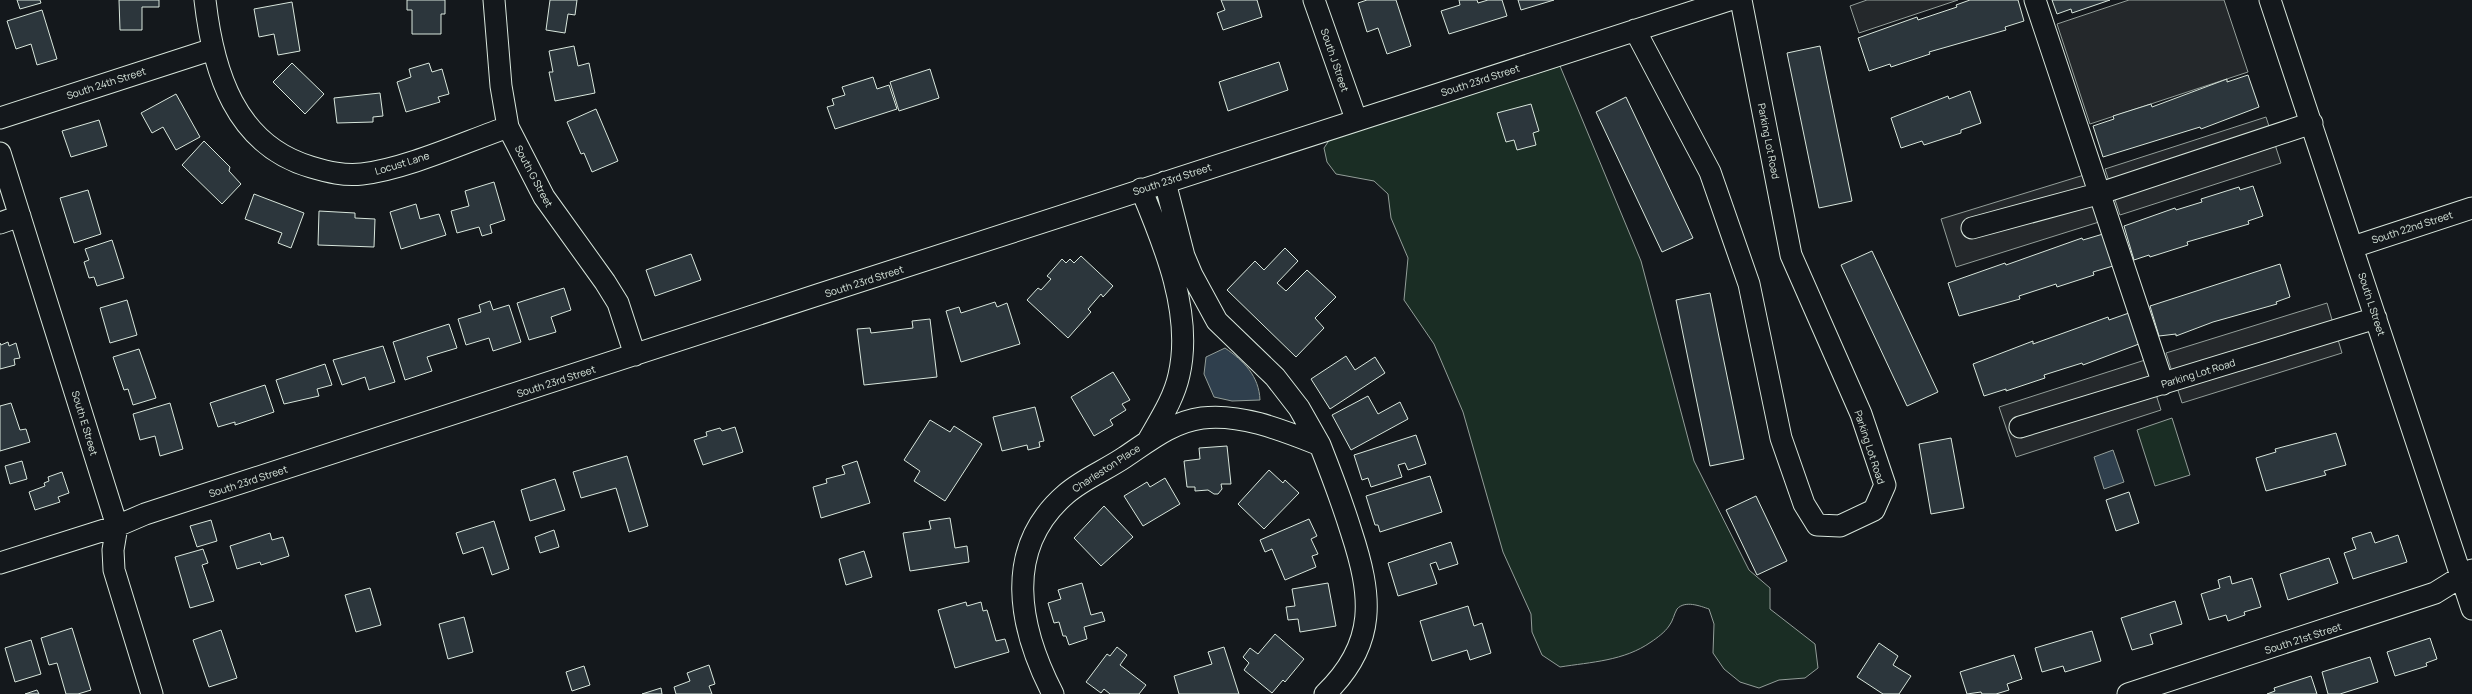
<svg xmlns="http://www.w3.org/2000/svg" width="2472" height="694" font-family="Manrope,sans-serif">
<style>
.green{fill:#1a2d24;stroke:#939e99}
.parking{fill:#24282b;stroke:#939e99}
.water{fill:#2f3f4d;stroke:#939e99}
.building{fill:#2c363c;stroke:#d8e6dc}
.lines{fill:none;stroke-linecap:round;stroke-linejoin:round}
.minor-casing{stroke:#d8e6dc;stroke-width:23}
.minor{stroke:#14181c;stroke-width:21}
.labels{text-anchor:middle;stroke-width:3;stroke-linejoin:round;paint-order:stroke}
.street-label{font-size:10px;fill:#d8e6dc;stroke:#14181c}
</style>
<rect width="100%" height="100%" fill="#14181c"/>
<path class="green" d="M1560 66 1641 261 1694 461 1749 570 1770 588V609L1815 644 1818 668 1805 678 1779 680 1759 688 1740 682 1724 669 1713 653 1714 624 1709 609C1700 606 1685 600 1677 609 1674 614 1673 621 1669 626 1665 632 1657 638 1651 642 1624 661 1591 662 1560 667L1542 655 1532 632 1531 614 1503 552 1463 412 1434 344 1404 300 1408 258 1391 218 1388 194 1374 181 1336 174 1327 162 1324 148 1330 139Z
M2172 418 2190 475 2155 486 2137 430Z"/>
<path class="parking" d="M1867 0H1958L1859 33 1850 6Z
M2129 0H2224L2248 72 2090 124 2057 24Z
M2266 117 2281 163 2120 215 2105 169Z
M2084 175 2099 222 1956 267 1941 219Z
M2327 303 2342 353 2182 403 2166 353Z
M2145 360 2161 410 2016 457 1999 407Z"/>
<path class="water" d="M1225 348C1244 361 1259 376 1260 400L1232 401 1214 397 1204 374 1206 357Z
M2113 450 2124 482 2104 489 2094 457Z"/>
<path class="building" d="M17 0H40L41 3 20 9Z
M119 0H159V7H142V30H120Z
M407 0H445V14H441V34H412V10H407Z
M550 0H577L575 15 568 14 565 33 546 30Z
M1221 0H1257L1262 17 1223 30 1217 13 1225 10Z
M1367 0H1396L1411 46 1387 54 1378 28 1367 32 1358 3Z
M1459 0H1477L1478 3 1488 0H1502L1507 16 1449 34 1441 11 1460 5Z
M1518 0H1554L1521 10Z
M1970 0H2018L2024 21 2005 27 2006 30 1929 52 1930 54 1891 67 1890 64 1869 71 1858 38 1917 17 1918 20 1957 7 1956 5Z
M2052 0H2110L2072 13 2071 9 2057 14Z
M292 2 300 51 278 55 274 34 259 37 254 9Z
M42 10 57 59 37 65 31 44 16 49 7 21Z
M574 46 578 66 589 63 595 93 555 101 549 72H553L549 51Z
M1820 46 1852 201 1819 208 1787 53Z
M1279 62 1288 90 1228 111 1219 82Z
M292 63 324 94 305 114 273 82Z
M429 63 432 72 442 69 449 94 438 97 440 102 406 112 397 82 411 77 409 69Z
M930 69 939 98 899 111 890 82Z
M2248 75 2259 107 2201 129 2200 127 2103 157 2093 126 2114 119 2113 116 2151 104 2152 107 2227 79V82Z
M873 77 877 89 889 85 897 109 835 129 827 107 834 105 832 99 845 95 842 87Z
M1970 91 1981 123 1961 130V133L1924 145 1922 141 1901 148 1891 118 1948 96 1949 99Z
M380 93 383 116 373 117V122L337 123 334 98Z
M176 94 200 137 176 150 163 127 152 133 141 113Z
M1626 97 1693 238 1662 252 1596 112Z
M1531 104 1539 131 1533 133 1536 145 1517 150 1514 140 1506 142 1497 113Z
M596 109 618 161 592 172 584 153 581 154 567 122Z
M99 120 107 146 71 157 62 131Z
M204 141 230 167 229 171 241 184 222 204 182 165Z
M494 182 505 220 490 225 492 233 482 236 479 227 457 233 451 211 469 206 465 191Z
M2253 186 2263 216 2248 221 2249 224 2187 242 2188 245 2150 257 2149 255 2134 260 2124 226 2175 208 2176 210 2202 202 2201 199 2239 187 2240 190Z
M88 190 101 234 74 243 60 198Z
M254 194 304 213 291 248 278 243 282 233 245 219Z
M416 204 420 219 439 214 446 235 401 249 390 212Z
M319 211 355 213V218L375 219 374 247 318 245Z
M2103 234 2113 266 2093 272 2094 275 2057 287 2056 284 2019 296 2020 299 1959 316 1948 283 2005 263 2006 265 2082 238 2083 240Z
M112 240 124 278 97 286 94 277 89 278 84 262 89 260 85 249Z
M1285 248 1298 261 1277 283 1286 291 1307 270 1336 297 1315 318 1324 328 1296 357 1227 290 1255 261 1264 270Z
M1872 251 1938 392 1907 406 1841 265Z
M691 254 701 280 655 296 646 270Z
M1081 256 1113 286 1103 297 1101 294 1088 309 1091 312 1068 338 1027 300 1038 288 1041 290 1051 279 1047 276 1062 259 1066 263 1070 259 1074 263Z
M2280 264 2290 297 2276 302 2277 304 2213 322 2176 336V334L2159 336 2150 306Z
M564 288 571 310 551 317 556 332 529 340 517 303Z
M1710 293 1744 459 1710 466 1676 300Z
M127 300 137 335 110 343 100 308Z
M490 301 493 310 509 305 521 342 493 351 489 338 466 345 458 319 481 312 479 305Z
M995 302 997 307 1007 303 1020 344 961 362 946 311 959 307 961 313Z
M2129 313 2139 344 2083 365 2082 363 2044 375 2045 378 2006 391V389L1984 396 1973 364 2033 341V344L2108 317 2109 320Z
M930 319 937 377 864 385 857 329 870 328 871 333 913 328 912 321Z
M449 324 457 348 427 357 432 371 405 380 393 342Z
M8 342 9 346 16 343 20 358 14 359 15 365 0 369V343L1 345Z
M383 346 395 382 369 390 365 377 342 385 333 360Z
M139 349 156 398 133 405 128 389 124 390 113 357Z
M1346 356 1355 370 1375 357 1385 373 1330 409 1311 379Z
M325 364 332 385 317 389 319 396 284 404 276 380Z
M1113 372 1130 400 1122 404 1126 410 1110 420 1113 425 1094 436 1071 397Z
M265 385 274 412 235 425V422L218 427 210 403Z
M1368 396 1378 414 1400 402 1408 419 1351 450 1332 415Z
M11 403 20 430 26 429 30 442 0 451V406Z
M170 403 183 449 160 456 155 436 140 440 133 414Z
M1035 407 1044 441 1039 442 1040 447 1028 450 1027 445 1002 451 993 417Z
M930 420 950 432 954 426 982 444 945 501 914 481 920 471 904 460Z
M735 427 743 452 703 465 694 440 707 436 706 432 720 428 722 431Z
M2336 433 2346 465 2324 471 2326 475 2266 491 2256 458 2276 452 2275 449Z
M1416 435 1426 464 1408 470 1405 463 1398 465 1402 477 1371 487 1368 478 1362 480 1354 455Z
M1951 438 1964 508 1931 514 1919 444Z
M1227 446 1231 484H1221L1222 489 1218 494H1214L1208 490 1195 491V487H1187L1184 461 1200 459 1199 448Z
M627 456 648 526 629 532 616 488 581 498 573 472Z
M22 461 27 479 10 484 5 466Z
M857 461 870 503 821 518 813 487 827 483 826 479 845 474 842 466Z
M1269 470 1283 483 1285 480 1299 493 1264 529 1238 504Z
M62 472 69 493 58 497 60 502 35 510 29 492 45 486 44 483 49 481 48 477Z
M1430 476 1442 512 1380 532 1378 525H1375L1366 496Z
M1165 478 1180 504 1143 526 1124 496 1147 482 1150 487Z
M555 479 565 510 530 521 521 490Z
M2129 492 2139 523 2116 531 2106 500Z
M1756 496 1787 561 1757 575 1726 510Z
M1104 506 1133 537 1101 566 1074 538Z
M950 518 955 548 967 546 969 562 910 571 903 533 931 529 929 521Z
M1309 519 1317 536 1311 539 1318 554 1312 556 1316 567 1285 580 1272 549 1265 552 1260 540Z
M211 520 217 541 197 547 190 526Z
M494 521 509 569 492 575 483 547 463 554 456 533Z
M554 530 559 547 540 553 535 537Z
M2371 532 2375 543 2398 535 2407 562 2353 579 2344 553 2356 549 2352 538Z
M270 533 272 540 283 537 289 556 261 565 260 562 237 569 230 546Z
M1451 542 1458 564 1439 570 1436 562 1430 564 1437 584 1398 596 1388 563Z
M203 549 208 563 202 565 214 601 190 608 175 557Z
M864 551 872 577 846 585 839 559Z
M2329 558 2338 583 2288 600 2280 574Z
M2230 576 2232 584 2252 578 2261 607 2244 612 2245 615 2228 621 2226 615 2209 620 2201 594 2220 588 2218 580Z
M1082 583 1091 615 1102 612 1105 621 1084 627 1087 639 1069 645 1066 636H1063L1059 622 1054 623 1048 603 1061 599 1058 590Z
M1328 583 1336 626 1300 632 1298 619 1288 620 1286 607 1295 606 1292 589Z
M370 588 381 625 356 632 345 595Z
M2175 601 2182 624 2150 634 2153 644 2132 650 2121 618Z
M966 602 967 606 981 602 983 611 987 610 996 641 1005 639 1009 652 955 668 938 610Z
M1468 606 1474 626 1482 623 1491 653 1470 660 1467 650 1432 661 1420 621Z
M464 617 473 652 448 659 439 624Z
M72 628 91 690 78 694H66L57 663 49 665 41 638Z
M221 630 237 678 209 687 193 640Z
M2092 631 2101 661 2065 672 2063 666 2042 672 2035 648Z
M1275 634 1304 659 1285 682 1283 680 1272 693 1244 670 1249 663 1243 657 1250 648 1258 654Z
M2430 638 2437 659 2426 663 2427 666 2395 676 2387 652Z
M31 640 41 674 15 682 5 648Z
M1879 643 1898 656 1893 665 1911 676 1899 694H1883L1857 677Z
M1117 647 1127 655 1120 665 1146 685 1139 694H1110L1104 689 1101 693 1086 682 1107 654 1110 656Z
M1224 647 1239 694H1179L1174 676 1212 664 1208 652Z
M2014 655 2022 679 2007 684 2009 690 1996 694H1982L1981 692 1967 694 1960 672Z
M2370 657 2378 682 2340 694H2328L2322 672Z
M709 665 715 684 709 686 712 694H676L674 687 690 681 687 673Z
M584 666 590 685 572 691 566 672Z
M2311 676 2317 694H2267L2275 691 2274 688Z
M661 688 662 694H642Z
M37 690 39 694H25Z"/>
<g class="lines">
<defs>
<path id="minor" d="M205 0C213 71 235 145 311 167 328 172 344 176 362 174 406 169 465 142 508 127
M494 0 501 86 508 127 544 197 605 282 618 303 635 355
M1314 0 1356 119
M2035 0 2163 384
M2270 0 2472 609
M1635 30 1710 172 1749 284 1781 438 1804 504 1817 525 1840 526 1874 510 1885 485 1861 414 1791 255 1741 0
M0 118 213 49
M0 153 117 526 113 550 114 570 152 694
M1165 182 1184 256 1192 275 1217 321 1275 377 1299 408 1320 445
M1141 189C1165 246 1193 314 1179 375 1174 398 1161 418 1149 439
M0 223 20 216
M1972 228 2101 193 2312 123
M2353 247 2472 208
M2020 427 2376 318
M0 563 117 526 145 514C673 342 1200 170 1729 0
M1053 694C1019 628 1002 549 1066 494 1083 479 1106 470 1125 457 1149 441 1172 422 1202 418 1241 413 1284 431 1320 445 1331 473 1342 502 1351 531 1372 595 1378 643 1325 694
M2128 694 2435 593 2472 570"/>
</defs>
<use href="#minor" class="minor-casing"/>
<use href="#minor" class="minor"/>
</g>
<g class="labels">
<g class="street-label">
<text transform="translate(1335 60) rotate(71)" y="4">South J Street</text>
<text transform="translate(1480 80) rotate(-18)" y="4">South 23rd Street</text>
<text transform="translate(106 83) rotate(-18)" y="4">South 24th Street</text>
<text transform="translate(1769 141) rotate(79)" y="4">Parking Lot Road</text>
<text transform="translate(402 163) rotate(-17)" y="4">Locust Lane</text>
<text transform="translate(534 176) rotate(62)" y="4">South G Street</text>
<text transform="translate(1172 179) rotate(-18)" y="4">South 23rd Street</text>
<text transform="translate(2412 227) rotate(-18)" y="4">South 22nd Street</text>
<text transform="translate(864 281) rotate(-18)" y="4">South 23rd Street</text>
<text transform="translate(2372 304) rotate(72)" y="4">South L Street</text>
<text transform="translate(2198 373) rotate(-17)" y="4">Parking Lot Road</text>
<text transform="translate(556 381) rotate(-18)" y="4">South 23rd Street</text>
<text transform="translate(85 423) rotate(73)" y="4">South E Street</text>
<text transform="translate(1870 447) rotate(72)" y="4">Parking Lot Road</text>
<text transform="translate(1106 468) rotate(-33)" y="4">Charleston Place</text>
<text transform="translate(248 481) rotate(-18)" y="4">South 23rd Street</text>
<text transform="translate(2303 638) rotate(-18)" y="4">South 21st Street</text>
</g>
</g>
</svg>
